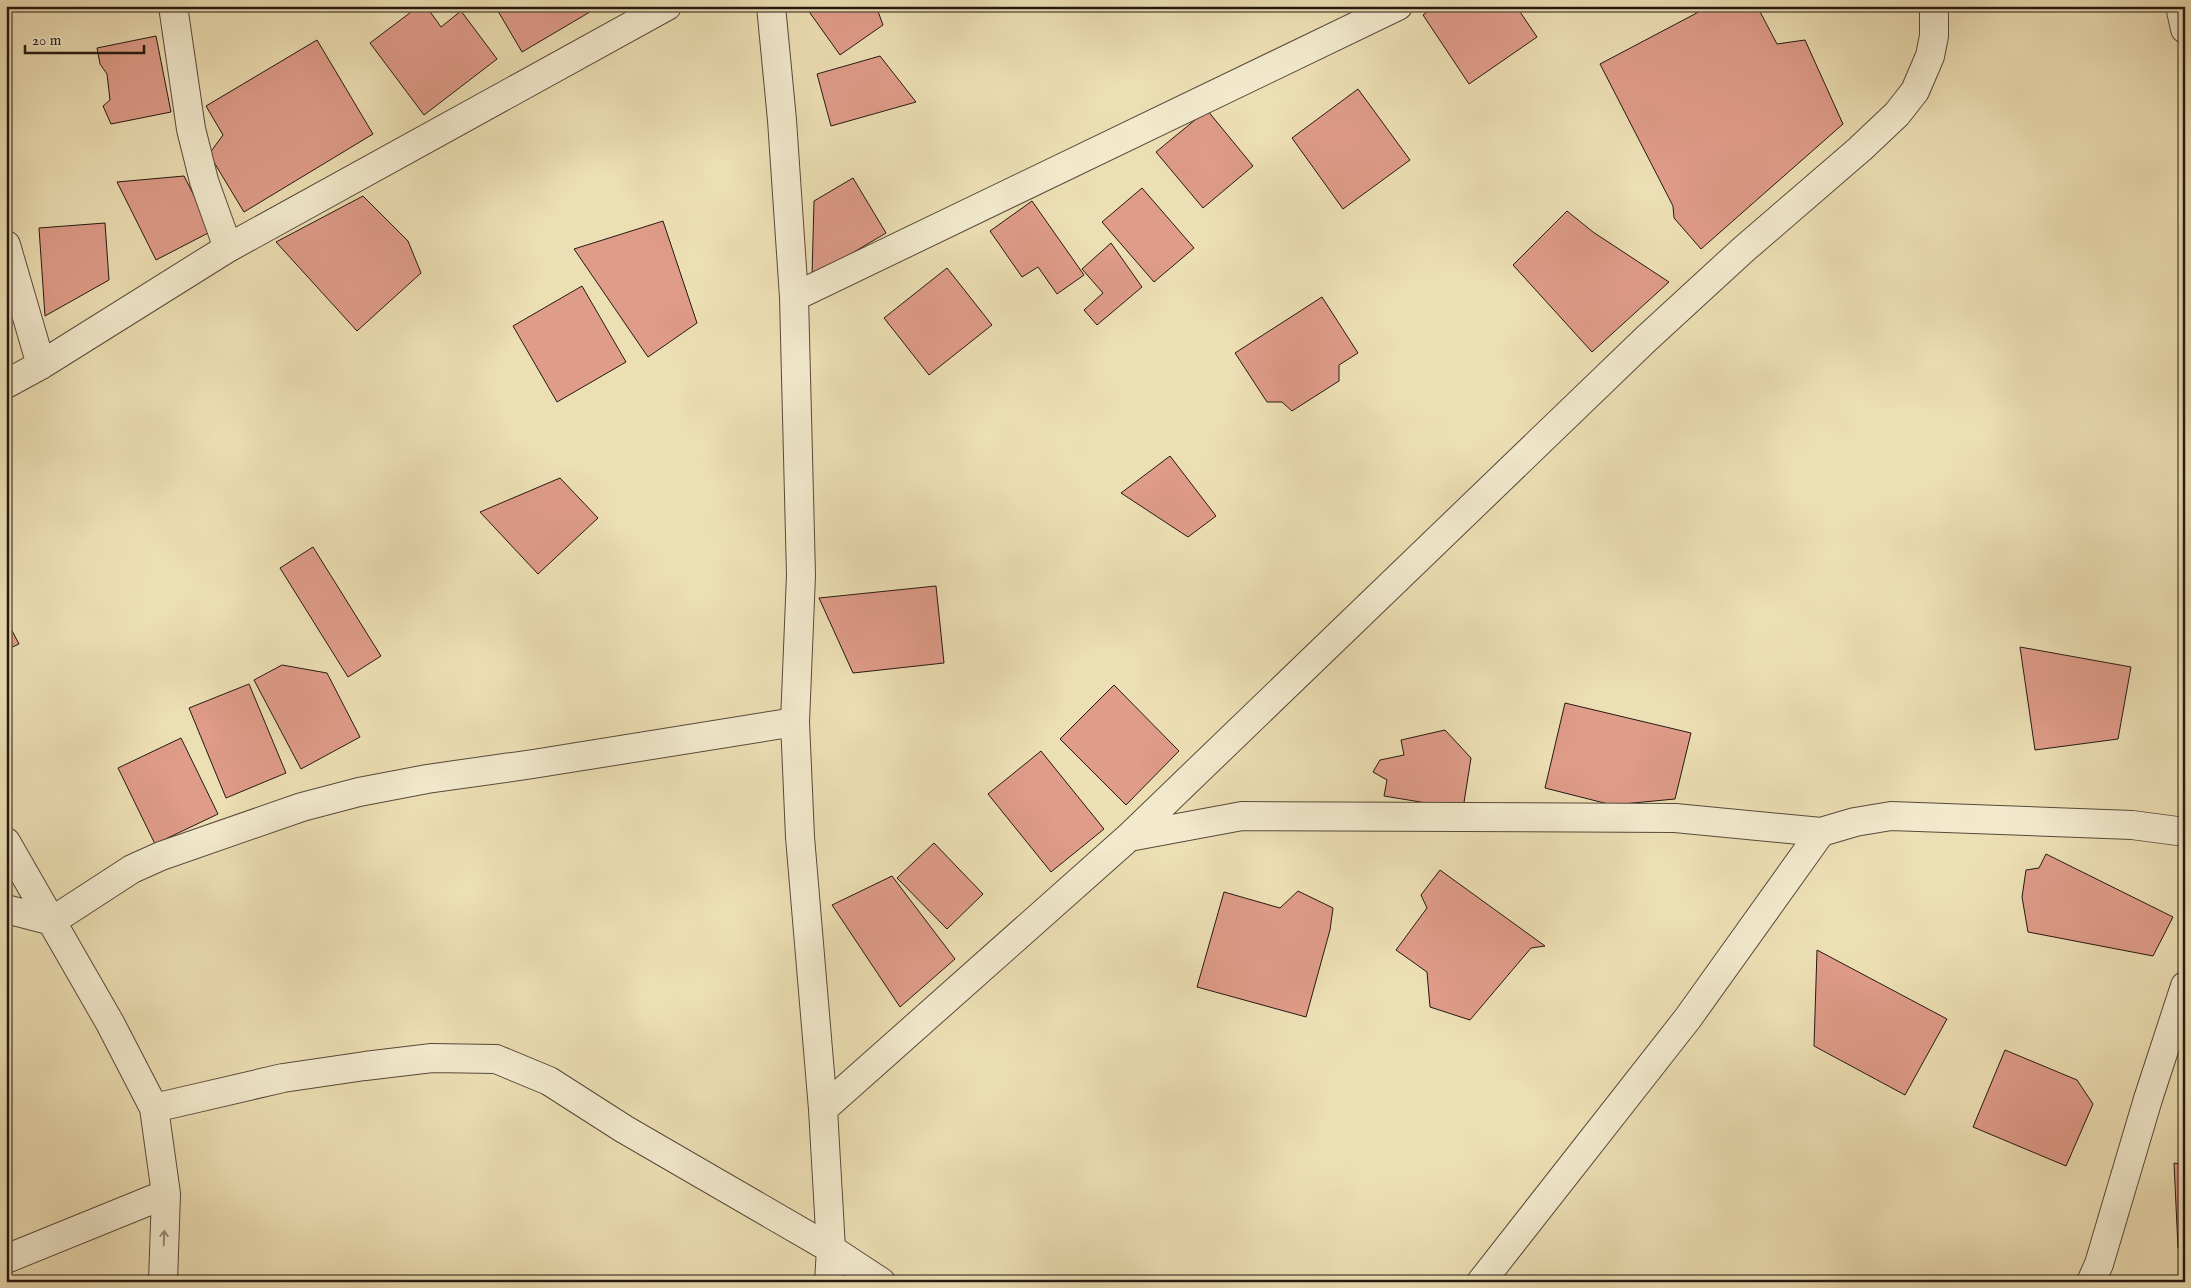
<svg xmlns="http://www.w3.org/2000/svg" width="2191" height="1288" font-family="'IM FELL English',serif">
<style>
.building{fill:#df9c89;stroke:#251812}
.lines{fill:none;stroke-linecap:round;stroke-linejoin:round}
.minor-casing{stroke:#574a3a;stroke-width:30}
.minor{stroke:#f3eace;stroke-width:28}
.oneway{stroke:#968c79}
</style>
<rect width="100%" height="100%" fill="#eddfb4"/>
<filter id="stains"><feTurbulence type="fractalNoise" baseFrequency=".004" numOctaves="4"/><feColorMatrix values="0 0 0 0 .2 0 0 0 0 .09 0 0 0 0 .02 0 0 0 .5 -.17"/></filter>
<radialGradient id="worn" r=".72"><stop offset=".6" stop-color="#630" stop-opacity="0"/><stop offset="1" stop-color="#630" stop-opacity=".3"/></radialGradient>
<path class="building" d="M419 6H426L441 27 461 11 497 59 424 115 370 43Z
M495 6H600L522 52Z
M805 6H876L883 25 840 55Z
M1435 6H1516L1537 37 1469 84 1423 15Z
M1710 6H1757L1777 44 1805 40 1843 124 1701 249 1674 218 1673 206 1600 64Z
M156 36 171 112 111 124 103 106 110 100 107 74 100 64 97 48Z
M317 40 373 134 244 212 209 154 223 135 206 106Z
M880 56 916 102 831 126 817 74Z
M1358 89 1410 160 1343 209 1292 138Z
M1207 110 1253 166 1203 208 1156 152Z
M184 176 212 231 156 260 117 182Z
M853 178 886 233 812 277 814 201Z
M1142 188 1194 248 1154 282 1102 222Z
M363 196 408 241 421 273 357 331 276 242Z
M1032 201 1084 275 1057 294 1038 267 1022 277 990 231Z
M1567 211 1593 232 1669 282 1592 352 1513 265Z
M663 221 697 323 648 357 574 249Z
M105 223 109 280 45 316 39 228Z
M1111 243 1142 287 1097 325 1084 310 1103 293 1082 269Z
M947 268 992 325 929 375 884 318Z
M582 286 626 362 557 402 513 326Z
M1322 297 1358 353 1339 365V381L1292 411 1282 402H1267L1235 353Z
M1170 456 1216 516 1188 537 1121 493Z
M560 478 598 518 538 574 480 512Z
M313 547 381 656 348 677 280 568Z
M936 586 944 663 853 673 819 598Z
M6 619 19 644 6 650Z
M2020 647 2131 667 2118 739 2035 750Z
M282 665 327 673 360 737 301 769 254 680Z
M249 684 286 773 226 798 189 708Z
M1114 685 1179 751 1126 805 1060 739Z
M1565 703 1691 733 1675 799 1612 805 1545 788Z
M1445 730 1471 758 1463 809 1384 796 1387 780 1373 772 1380 760 1404 755 1401 740Z
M181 738 218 814 155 844 118 768Z
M1041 751 1104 829 1051 872 988 794Z
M934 843 983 894 947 929 897 878Z
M2046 854 2173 917 2153 956 2028 932 2022 897 2026 870 2039 868Z
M1440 870 1545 946 1531 948 1470 1020 1430 1007 1427 972 1396 950 1427 908 1421 895Z
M892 876 955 959 900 1007 832 905Z
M1298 891 1333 908 1330 930 1306 1017 1197 987 1224 892 1280 908Z
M1817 950 1947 1019 1905 1095 1814 1046Z
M2005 1050 2077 1080 2093 1104 2066 1166 1973 1127Z
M2174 1163 2185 1165V1249L2178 1248Z"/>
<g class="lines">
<defs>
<path id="minor" d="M173 6 191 129 204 181 228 248
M771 6 782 120 794 297 801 575 795 722 800 837 823 1109 831 1249 829 1282
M2180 6 2185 29
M6 245 41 365
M794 297 1398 6
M6 384 41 365 228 248 667 6
M1129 837 1242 816 1675 818 1821 832
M6 842 110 1023 154 1108 166 1194 163 1282
M6 909 52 921 132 869 161 856 302 807 359 792 427 779 533 764 795 722
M154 1108 283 1078 365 1066 432 1058 496 1059 549 1081 624 1129 831 1249 881 1282
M823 1109 1129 837 1646 339 1744 249 1860 149 1897 114 1915 91 1930 56 1934 36V6
M6 1259 166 1194
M1481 1282 1688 1018 1821 832 1855 822 1891 816 2132 825 2185 832
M2091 1282 2099 1264 2148 1099 2185 986"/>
</defs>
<use href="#minor" class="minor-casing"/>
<use href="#minor" class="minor"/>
</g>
<defs><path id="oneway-shaft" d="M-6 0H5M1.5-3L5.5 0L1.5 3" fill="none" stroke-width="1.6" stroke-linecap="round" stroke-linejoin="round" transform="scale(1.25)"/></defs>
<use class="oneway" href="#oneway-shaft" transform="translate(164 1238) rotate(-88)"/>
<rect width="2191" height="1288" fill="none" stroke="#eddfb4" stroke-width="25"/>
<rect x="8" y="8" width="2176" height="1273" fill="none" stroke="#251812" stroke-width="2.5"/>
<rect x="12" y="12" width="2166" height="1263" fill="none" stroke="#251812"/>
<path d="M25 45v8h119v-8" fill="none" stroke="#251812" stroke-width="2.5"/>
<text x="32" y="45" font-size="15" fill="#251812" stroke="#f3eace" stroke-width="4" paint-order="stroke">20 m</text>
<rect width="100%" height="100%" filter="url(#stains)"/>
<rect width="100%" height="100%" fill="url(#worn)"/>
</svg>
